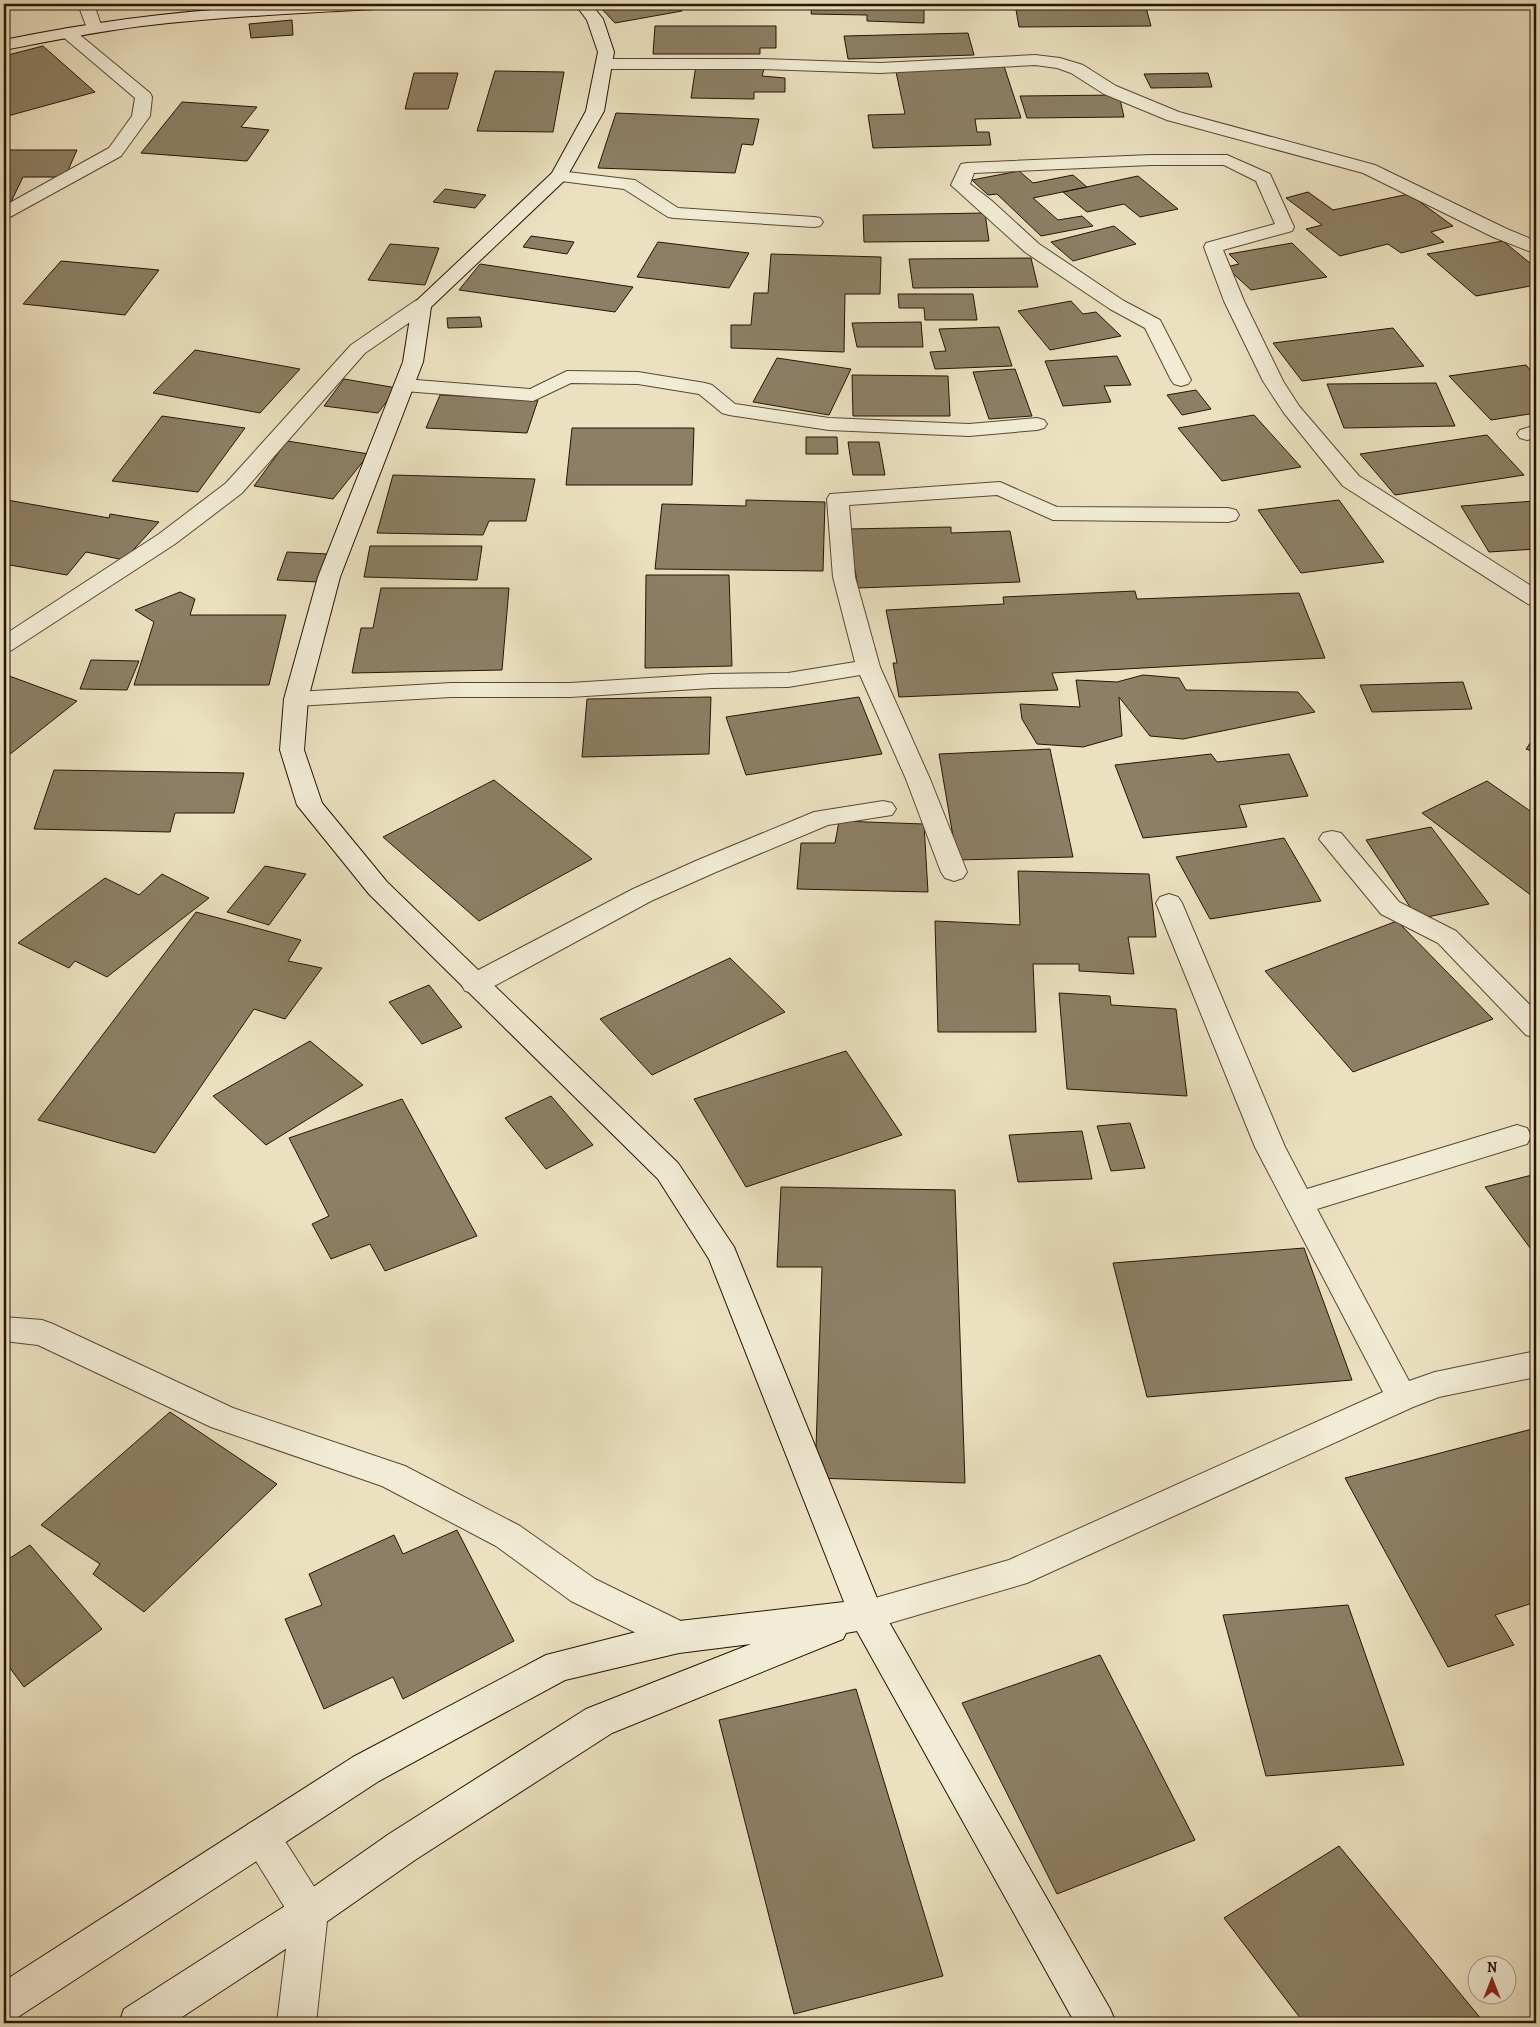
<svg xmlns="http://www.w3.org/2000/svg" width="1540" height="2027" font-family="Alegreya,serif">
<style>
.building{fill:#8c7f65;stroke:#261502}
.lines{fill:none;stroke-linecap:round;stroke-linejoin:round}
.street-casing{stroke:#574832;stroke-width:2}
.secondary-casing{stroke:#261502;stroke-width:2}
.street{fill:#f2ecd6;fill-rule:evenodd}
.secondary{fill:#f2ecd6;fill-rule:evenodd}
</style>
<rect width="100%" height="100%" fill="#ebe1c0"/>
<filter id="stains"><feTurbulence type="fractalNoise" baseFrequency=".004" numOctaves="4"/><feColorMatrix values="0 0 0 0 .2 0 0 0 0 .09 0 0 0 0 .02 0 0 0 .5 -.17"/></filter>
<radialGradient id="worn" r=".72"><stop offset=".6" stop-color="#630" stop-opacity="0"/><stop offset="1" stop-color="#630" stop-opacity=".3"/></radialGradient>
<path class="building" d="M597 4H676L682 11 615 23Z
M812 4H924V23L867 21V15L811 14Z
M1015 4H1145L1151 26 1019 27Z
M292 20 293 35 251 38 249 24Z
M655 26H776V48H760V54H653Z
M968 33 974 55 848 59 844 36Z
M43 46 95 92 4 117V56Z
M1003 63 1021 118 975 119 977 132H989L991 145 873 148 868 115 905 114 896 72Z
M696 65 765 66 762 76 785 78V92H754V99L691 98Z
M495 71 564 72 553 132 477 131Z
M414 73H458L448 109H405Z
M1208 73 1212 87 1151 88 1144 74Z
M1119 95 1124 117 1027 118 1020 96Z
M182 102 257 107 241 127 269 130 247 161 141 153Z
M616 113 759 119 753 145 742 144 735 173 598 168Z
M4 150H77L65 177H23L9 206H4Z
M1019 171 1033 183 1073 175 1087 187 1033 198 1058 220 1082 216 1093 226 1041 236 997 194 988 195 972 180Z
M1138 176 1178 209 1140 217 1124 204 1087 212 1063 192Z
M445 189 486 195 475 208 433 202Z
M1308 192 1333 210 1409 194 1453 226 1431 232 1444 242 1401 253 1388 244 1340 256 1306 229 1322 225 1286 198Z
M985 213 989 241 864 242 863 215Z
M1114 226 1136 244 1073 261 1051 242Z
M531 236 574 242 567 254 523 247Z
M1503 241 1536 268V285L1476 296 1427 254Z
M658 242 749 253 729 288 637 277Z
M1292 243 1327 277 1251 290 1226 267 1239 264 1229 254Z
M390 244 439 248 425 285 368 280Z
M771 254 881 257 880 294H845L844 352 731 348V325H751L754 293H768Z
M1031 258 1038 287 913 288 909 259Z
M61 261 159 270 125 315 23 304Z
M480 264 633 287 615 312 459 290Z
M898 294H973L977 320H925L924 308H899Z
M1071 301 1083 314 1096 312 1121 336 1050 350 1018 311Z
M480 317 482 327 448 328 447 318Z
M921 322 923 347H857L852 323Z
M999 327 1012 366 935 369 930 352 946 351 939 329Z
M1393 328 1424 366 1302 381 1273 343Z
M195 350 300 369 260 413 153 393Z
M1117 356 1131 385 1104 386 1111 402 1063 406 1045 361Z
M777 358 851 369 829 415 753 402Z
M1526 365 1536 377V413L1491 420 1449 376Z
M1015 369 1032 416 989 419 973 372Z
M852 375 948 376 950 416H853Z
M344 379 397 388 378 413 324 406Z
M1436 383 1455 426 1344 428 1327 384Z
M1196 390 1211 409 1182 415 1167 395Z
M440 395 538 400 527 433 426 428Z
M1254 415 1301 467 1222 481 1178 428Z
M162 416 245 428 198 492 112 481Z
M572 428H694L692 485H566Z
M1487 435 1524 475 1395 495 1360 454Z
M806 437H837L838 454H806Z
M287 441 369 454 333 499 254 486Z
M848 442H879L885 475H853Z
M393 475 535 479 526 521H489L483 535 377 533Z
M7 500 109 518 110 514 159 522 124 560 86 552 67 575 4 564V504Z
M746 500 825 502 823 571 655 569 662 504 746 506Z
M1339 500 1384 562 1301 573 1258 510Z
M1536 501V549L1489 552 1461 506Z
M951 527V533L1010 531 1020 582 858 588 848 529Z
M370 546H482L477 580 364 577Z
M287 552 328 554 317 582 277 580Z
M646 575H729L732 666 645 668Z
M381 588H509L502 670 352 673 361 628H373Z
M1135 591 1137 599 1299 593 1325 658 1052 673 1058 690 899 697 893 663H897L886 610 1004 604 1003 597Z
M180 592 195 599 190 615H286L269 685H134L154 622 135 610Z
M91 660 139 661 127 690 80 689Z
M4 674 77 701 4 759Z
M1143 675 1179 678 1186 690 1298 692 1315 712 1183 739 1150 736 1119 697 1122 736 1083 747 1037 744 1022 719 1020 704 1080 707 1076 680 1117 682Z
M1463 682 1472 709 1372 712 1360 685Z
M711 697 709 754 582 757 587 699Z
M859 697 882 754 746 775 726 717Z
M1536 735V753L1526 749Z
M1050 749 1073 857 957 860 939 754Z
M1211 754 1217 762 1289 754 1308 796 1239 805 1247 827 1143 838 1115 765Z
M54 770 244 773 234 813H175L170 832 34 829Z
M494 780 592 859 479 921 383 837Z
M1487 781 1536 815V899L1422 813Z
M839 821 924 824 928 892 797 889 801 843H835Z
M1431 827 1489 904 1418 919 1366 840Z
M1284 838 1321 901 1210 919 1176 857Z
M265 866 306 874 269 925 227 912Z
M1018 871 1149 874 1156 937H1128L1134 974 1079 971V964H1033L1036 1032H938L935 921 1020 925Z
M162 874 209 898 107 977 75 961 69 968 18 943 105 878 139 895Z
M196 912 301 940 288 961 322 968 285 1019 254 1009 155 1153 38 1120Z
M1397 921 1493 1019 1353 1072 1265 971Z
M730 958 785 1012 652 1075 600 1019Z
M429 985 462 1027 422 1044 389 1002Z
M1059 993 1110 996 1111 1005 1176 1009 1187 1096 1067 1089Z
M310 1041 363 1085 266 1145 213 1096Z
M846 1051 902 1135 746 1187 694 1099Z
M551 1096 593 1145 546 1169 505 1118Z
M402 1099 477 1236 385 1271 370 1244 331 1259 312 1224 329 1216 289 1138Z
M1130 1123 1145 1168 1111 1171 1097 1126Z
M1082 1131 1092 1179 1018 1182 1009 1135Z
M1536 1174V1256L1485 1187Z
M781 1187 955 1190 965 1483 815 1478 822 1267H777Z
M1304 1248 1352 1380 1147 1397 1113 1263Z
M170 1412 277 1484 144 1612 93 1574 100 1564 41 1525Z
M1536 1428V1602L1495 1615 1514 1645 1448 1667 1345 1478Z
M457 1530 514 1641 403 1699 393 1677 324 1709 285 1619 322 1605 309 1574 394 1535 403 1554Z
M30 1545 102 1629 24 1687 4 1660V1562Z
M1348 1605 1404 1765 1266 1776 1223 1615Z
M1100 1655 1195 1840 1057 1894 962 1703Z
M856 1689 943 1976 794 2014 719 1720Z
M1339 1846 1482 2020 1478 2023H1304L1224 1918Z"/>
<g class="lines">
<defs>
<path id="street" d="M78 4H94L102 28 100 31H88Z
M68 28 74 30 150 93 152 97 150 116 121 156 10 217 4 218V206L109 148 132 116 135 98 62 36 60 33 62 30Z
M1035 55 1060 58 1083 65 1116 86 1179 112 1375 165 1507 229 1536 241V254L1493 237 1363 173 1167 120 1104 94 1071 73 1057 68 1035 65 880 73 760 69H604L598 68 596 64 598 60 604 59H760L880 63Z
M1151 155H1227L1270 174 1294 227 1292 231 1223 250 1244 301 1283 381 1299 406 1359 476 1536 589V606L1528 604 1343 486 1284 413 1263 381 1224 301 1204 247 1206 243 1275 224 1256 181 1224 165H1151L974 173 970 184 992 201 1039 244 1124 301 1160 320 1191 380 1188 384 1181 386 1174 384 1171 380 1145 328 1110 309 1025 252 951 185 961 164 967 163Z
M559 171 635 180 678 208 814 217 820 218 823 222 820 226 814 227 674 218 668 217 624 189 553 180 550 176 553 172Z
M422 299 429 301 432 305 429 309 365 353 242 493 175 544 12 650 4 652V635L159 534 226 483 351 345 415 301Z
M567 371 638 372 705 383 712 385 735 404 829 418 969 424 1037 418 1044 420 1047 424 1044 428 1037 430 969 436 829 430 729 415 722 413 699 394 638 384 571 383 533 401 404 391 397 389 394 385 397 381 404 379 530 389Z
M1536 425V438L1527 440 1520 438 1517 434 1520 430Z
M1000 482 1057 507 1228 508 1236 510 1239 515 1236 520 1228 522 1053 520 997 495 849 505 855 577 880 667 930 779 967 872 963 878 954 881 945 878 941 872 906 779 860 675 788 687 712 688 570 697H451L296 706 288 704 284 699 288 694 296 692 451 683H570L712 674 788 673 855 662 833 577 827 499 830 494Z
M883 801 892 803 896 809 892 815 828 825 716 872 651 901 485 991 475 993 465 991 461 984 465 977 633 889 698 860 814 812Z
M1332 831 1341 833 1399 902 1456 931 1536 1011V1038L1526 1035 1438 943 1381 914 1319 839 1323 833Z
M1169 894 1178 897 1182 903 1285 1147 1307 1189 1517 1125 1527 1128 1531 1136 1527 1144 1317 1209 1409 1381 1435 1372 1536 1351V1377L1439 1397 1413 1407 1027 1583 866 1630 854 1626 849 1615 854 1604 1009 1560 1383 1392 1255 1147 1156 903 1160 897Z
M4 1317 42 1320 53 1324 233 1408 405 1466 520 1526 595 1579 691 1626 696 1637 691 1648 679 1653 667 1648 571 1601 496 1546 382 1486 211 1427 38 1345 4 1341Z
M261 1818 274 1824 322 1899 328 1912 316 2023H277L290 1916 248 1848 242 1836 248 1824Z"/>
<path id="secondary" d="M385 4 383 7 377 9C299 13 220 17 142 26 95 32 50 41 4 50V40C86 23 168 12 252 7 296 4 341 1 385 4Z
M575 4H591L603 19 614 52 604 111 565 180 431 307 423 362 340 577 308 699 304 750 322 803 387 882 678 1163 734 1247 881 1608 1110 2009 1116 2023H1075L857 1631 846 1633 843 1639 612 1733 415 1860 322 1925 173 2023H119L124 2009 296 1899 389 1834 586 1709 751 1644 679 1653 565 1680 379 1781 18 2017 4 2022V1981L353 1757 546 1655 679 1621 844 1602 709 1259 658 1179 369 894 297 805 280 750 284 699 318 577 403 362 412 305 552 173 586 111 598 52 587 20Z"/>
</defs>
<use href="#street" class="street-casing"/>
<use href="#secondary" class="secondary-casing"/>
<use href="#street" class="street"/>
<use href="#secondary" class="secondary"/>
</g>
<rect width="1540" height="2027" fill="none" stroke="#ebe1c0" stroke-width="20"/>
<rect x="5" y="5" width="1530" height="2017" fill="none" stroke="#261502" stroke-width="2.5"/>
<rect x="10" y="10" width="1520" height="2007" fill="none" stroke="#261502"/>
<g transform="translate(1492 1980)"><circle r="24" fill="#f2ecd6" stroke="#a09681"/>
<path d="M0-4L9 19L0 12L-9 19Z" fill="#8f2418"/>
<text y="-8" font-size="14" font-weight="bold" text-anchor="middle" fill="#261502">N</text>
</g>
<rect width="100%" height="100%" filter="url(#stains)"/>
<rect width="100%" height="100%" fill="url(#worn)"/>
</svg>
